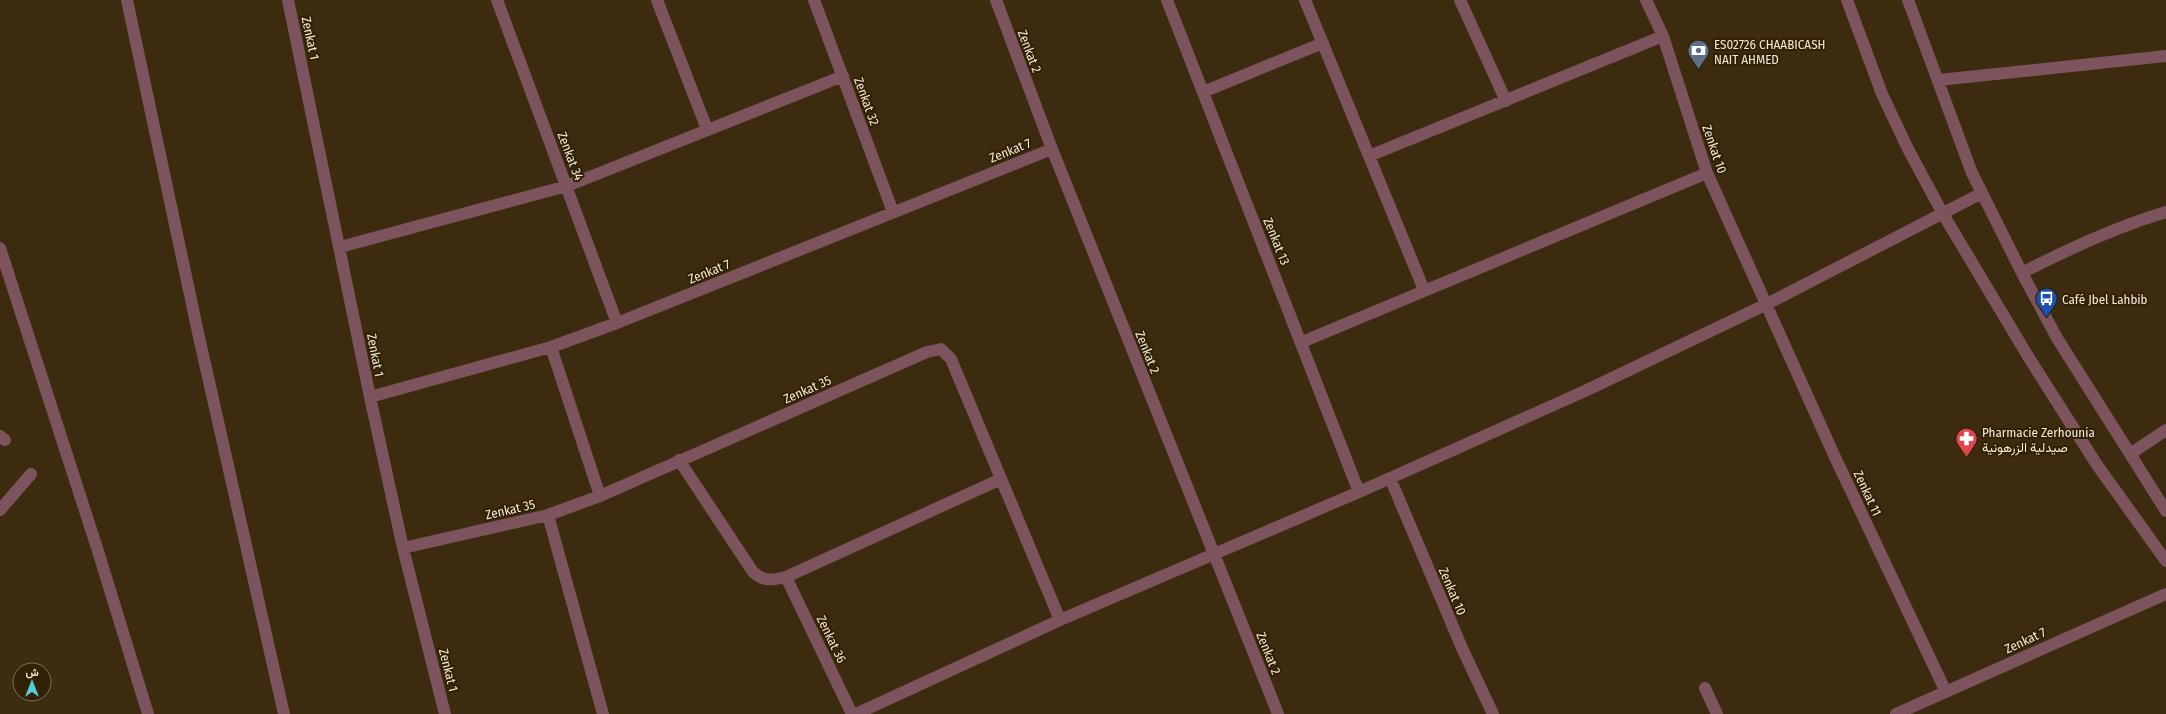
<svg xmlns="http://www.w3.org/2000/svg" width="2166" height="714" font-family="'Fira Sans Condensed',Vazirmatn,sans-serif">
<style>
.lines{fill:none;stroke-linecap:round;stroke-linejoin:round}
.minor{stroke:#7d535d;stroke-width:12}
.labels{text-anchor:middle;stroke-width:4;stroke-linejoin:round;paint-order:stroke}
.street-label{font-size:13px;fill:#f3e8d8;stroke:#312105}
.poi-label{font-size:13px;fill:#f3e8d8;stroke:#312105;text-anchor:start}
</style>
<rect width="100%" height="100%" fill="#3c2b0f"/>
<g class="lines">
<path class="minor" d="M127 0 199 337 284 714
M288 0 370 397 403 548 445 714
M497 0 617 323
M657 0 707 129
M814 0 893 212
M996 0 1052 149 1278 714
M1167 0 1359 492
M1305 0 1424 290
M1460 0 1506 101
M1646 0 1663 36 1707 173 1834 455 1946 692
M1847 0 1882 94 1908 149 1943 214 2029 358 2097 465 2166 561
M1908 0 1972 173 2022 273 2057 338 2166 511
M1939 80 2166 56
M1203 92 1323 43
M1369 156 1663 36
M340 247 567 186 843 76
M0 248 98 551 148 714
M2022 273C2068 249 2116 227 2166 212
M1302 342 1707 173
M551 347 600 496
M370 397 551 347 617 323 1052 149
M0 436 5 440
M2130 454 2166 430
M679 460 753 572C764 582 773 580 786 577L1001 479
M1390 478 1462 648 1493 714
M0 510 31 474
M548 515 603 714
M403 548 548 515 600 496 927 352 941 349 951 359 1060 620
M786 577 852 714
M1705 688 1717 714
M856 714 1060 620 1359 492 1585 391 1767 304 1982 193
M1896 714 2166 594"/>
</g>
<defs>
<symbol id="bank-pin" viewBox="-11 -11 22 30"><path d="M0 17L-7.5 6A9.5 9.5 0 1 1 7.5 6Z" fill="#5c6f8a" stroke="#312105"/><path d="M-6-4H6V4H-6ZM0-2.3a2.3 2.3 0 1 0 0 4.6a2.3 2.3 0 1 0 0-4.6Z" fill="#fff"/></symbol>
<symbol id="bus-pin" viewBox="-11 -11 22 30"><path d="M0 17L-7.5 6A9.5 9.5 0 1 1 7.5 6Z" fill="#1a4fb4" stroke="#312105"/><path d="M-5-6H5V4H4V6H2V4H-2V6H-4V4H-5ZM-3.5-4V0h7V-4ZM-3.5 1.2v1.5H-2V1.2ZM2 1.2v1.5H3.5V1.2Z" fill="#fff"/></symbol>
<symbol id="pharmacy-pin" viewBox="-11 -11 22 30"><path d="M0 17L-7.5 6A9.5 9.5 0 1 1 7.5 6Z" fill="#e0444e" stroke="#312105"/><path d="M-2-6h4v4h4v4h-4v4h-4v-4h-4v-4h4Z" fill="#fff"/></symbol>
</defs>
<g fill-rule="evenodd">
<use href="#bank-pin" x="1686" y="38" width="25" height="34"/>
<use href="#bus-pin" x="2034" y="286" width="25" height="34"/>
<use href="#pharmacy-pin" x="1954" y="426" width="25" height="34"/>
</g>
<g class="labels">
<g class="street-label">
<text transform="translate(311 38) rotate(78)" y="5">Zenkat 1</text>
<text transform="translate(1030 51) rotate(69)" y="5">Zenkat 2</text>
<text transform="translate(867 101) rotate(70)" y="5">Zenkat 32</text>
<text transform="translate(1715 149) rotate(71)" y="5">Zenkat 10</text>
<text transform="translate(1010 150) rotate(-22)" y="5">Zenkat 7</text>
<text transform="translate(571 156) rotate(69)" y="5">Zenkat 34</text>
<text transform="translate(1277 241) rotate(68)" y="5">Zenkat 13</text>
<text transform="translate(709 271) rotate(-22)" y="5">Zenkat 7</text>
<text transform="translate(1148 352) rotate(68)" y="5">Zenkat 2</text>
<text transform="translate(376 355) rotate(79)" y="5">Zenkat 1</text>
<text transform="translate(807 389) rotate(-24)" y="5">Zenkat 35</text>
<text transform="translate(1868 493) rotate(65)" y="5">Zenkat 11</text>
<text transform="translate(510 509) rotate(-13)" y="5">Zenkat 35</text>
<text transform="translate(1453 591) rotate(67)" y="5">Zenkat 10</text>
<text transform="translate(832 639) rotate(64)" y="5">Zenkat 36</text>
<text transform="translate(2025 640) rotate(-25)" y="5">Zenkat 7</text>
<text transform="translate(1269 653) rotate(68)" y="5">Zenkat 2</text>
<text transform="translate(449 670) rotate(76)" y="5">Zenkat 1</text>
</g>
<g class="poi-label">
<text x="1714" y="49">ES02726 CHAABICASH<tspan x="1714" dy="15">NAIT AHMED</tspan></text>
<text x="2062" y="304">Café Jbel Lahbib</text>
<text x="1982" y="437">Pharmacie Zerhounia<tspan x="1982" dy="15">صيدلية الزرهونية</tspan></text>
</g>
</g>
<g transform="translate(32 682)"><circle r="19" fill="#312105" stroke="#7f7159"/>
<path d="M0-3L7 15L0 10L-7 15Z" fill="#53cadc"/>
<text y="-6" font-size="11" font-weight="bold" text-anchor="middle" fill="#f3e8d8">ش</text>
</g>
</svg>
